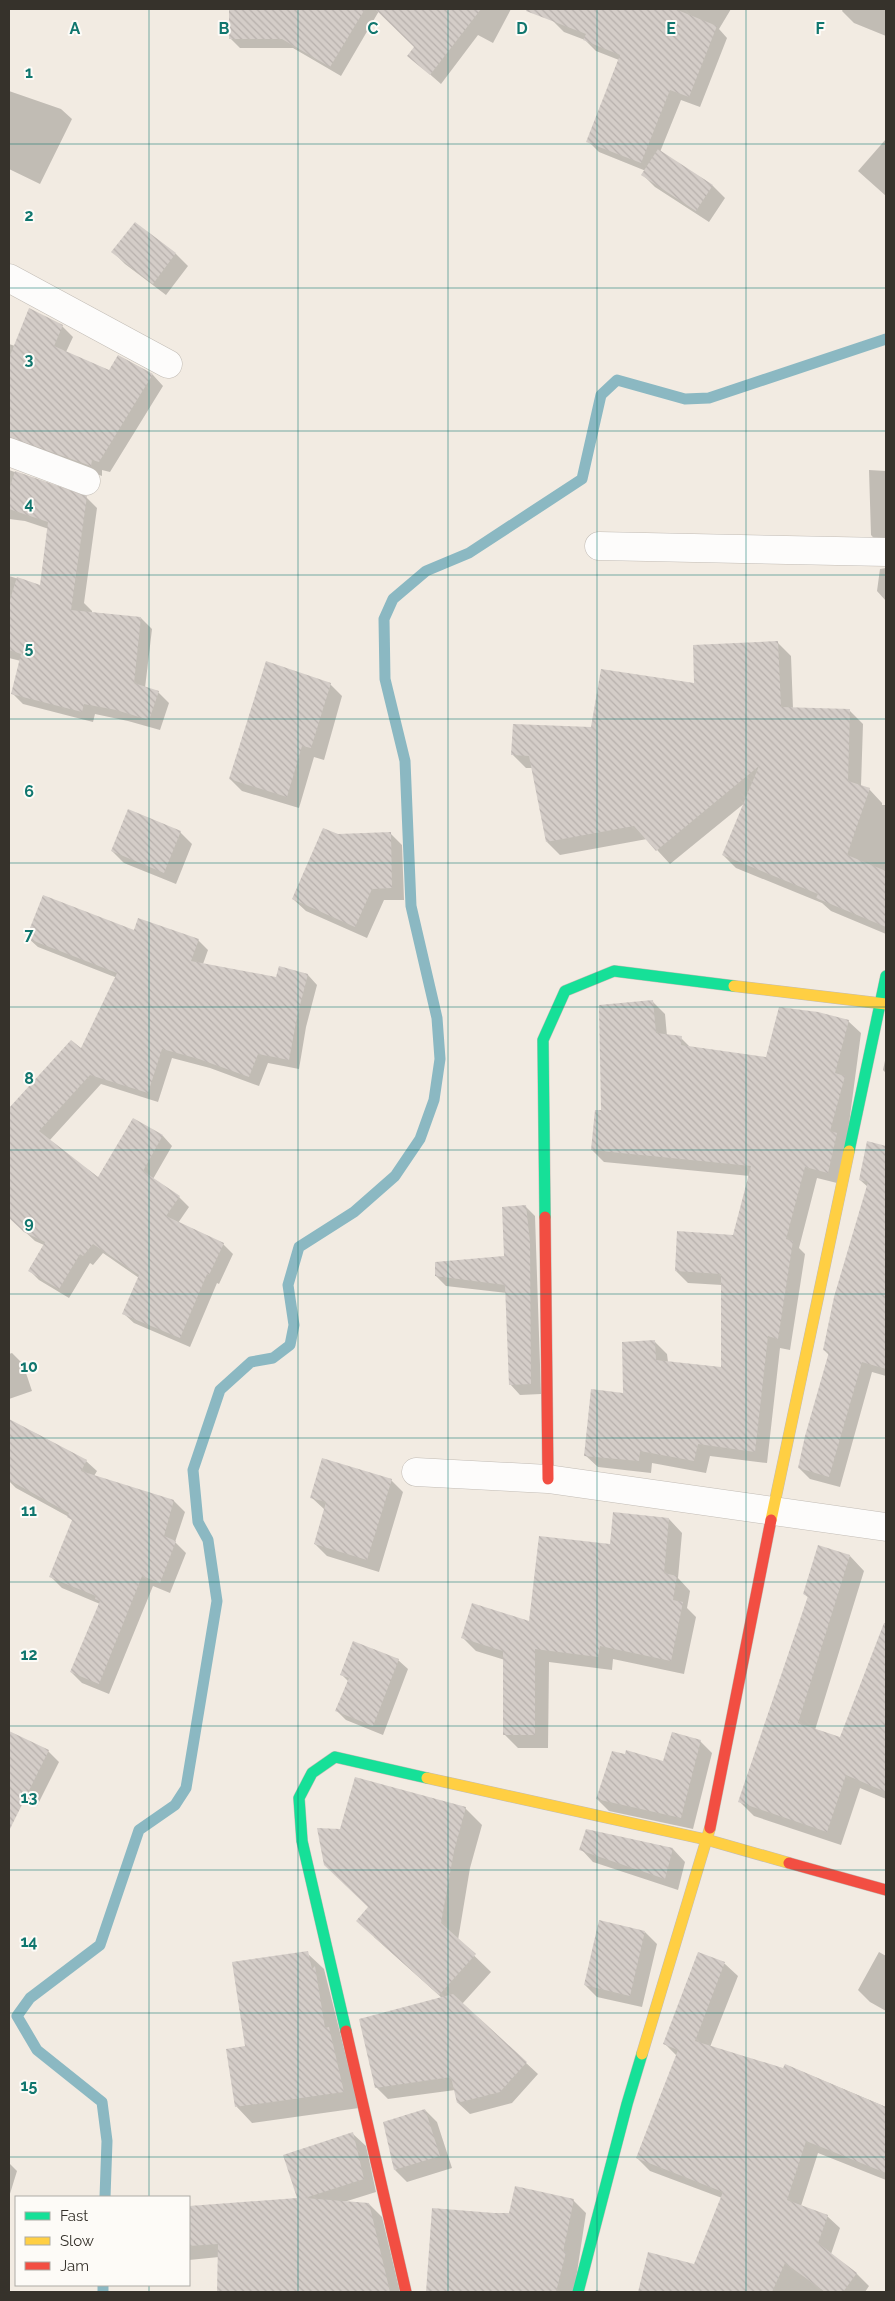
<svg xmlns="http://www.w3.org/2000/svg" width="895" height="2301" font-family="Raleway,sans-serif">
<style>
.shadow{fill:#0003}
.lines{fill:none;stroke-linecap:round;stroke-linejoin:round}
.stream{stroke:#8bb8c2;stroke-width:11}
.building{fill:url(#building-back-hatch)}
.street-casing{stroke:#c2bcb5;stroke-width:29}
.fast-casing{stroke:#c2bcb5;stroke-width:12}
.slow-casing{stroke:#c2bcb5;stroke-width:12}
.jam-casing{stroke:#c2bcb5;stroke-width:12}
.street{stroke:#fdfcfb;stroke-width:28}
.fast{stroke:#16e098;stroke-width:11}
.slow{stroke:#ffcf43;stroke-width:11}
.jam{stroke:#f24e42;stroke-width:11}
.grid{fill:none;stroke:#0f766e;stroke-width:1;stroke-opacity:0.55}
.grid-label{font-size:16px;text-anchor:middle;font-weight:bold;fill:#0f766e;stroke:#fdfbf7;stroke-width:4;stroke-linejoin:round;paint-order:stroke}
</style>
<defs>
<pattern id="building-back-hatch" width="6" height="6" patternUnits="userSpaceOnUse" patternTransform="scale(1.25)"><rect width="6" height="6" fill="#d4cdc8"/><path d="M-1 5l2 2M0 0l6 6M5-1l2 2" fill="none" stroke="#b7b0ac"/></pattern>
</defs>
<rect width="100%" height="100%" fill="#f2ebe2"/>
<path class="shadow" d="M231 9H511L493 43 478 35 441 84 409 56 416 47 379 11 341 76 293 48H240L230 38Z
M558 9H731L719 29 727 38 700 107 681 100 660 152 713 186 725 198 709 222 655 187 643 175 646 171 599 152 588 141 619 60 596 51 585 40 564 32 553 21Z
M843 9H886V36L854 23 842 11Z
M9 91 61 109 72 119 40 184 9 169Z
M886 139V196L858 171Z
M135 224 176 254 188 266 166 295 125 264 113 252Z
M62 326 73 337 66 352 110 371 119 356 153 375 163 386 110 472 102 470V476L26 448 9 452V344L15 346Z
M9 470 86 497 97 508 84 603 92 611V613L141 618 152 629 145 688 158 692 169 703 160 730 128 721 95 714 93 722 23 704 12 693 21 661 9 658V576L41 586 49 529 25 521 9 519Z
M869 470 886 471V547H882L871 535Z
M886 568V601L877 591 880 569Z
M778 643 791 656 793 709 850 711 863 724 861 786 869 789 882 803V805H886V934L831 911 822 903 736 868 723 855 746 802 670 864 647 839 560 855 547 842 532 768H526L512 754 592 728 696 684Z
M330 684 342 696 324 760 314 757 299 808 242 791 230 779Z
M180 832 192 844 176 884 124 863 112 851Z
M390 833 402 845 404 900H384L367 938 306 911 293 899 338 835Z
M135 932 198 940 208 950 203 964 277 978 308 975 317 985 306 1027 299 1069 268 1063 259 1086 210 1068 172 1058 158 1102 101 1084 49 1141 99 1178 133 1119 163 1136 172 1146 153 1179 179 1197 189 1207 178 1223 223 1244 233 1254 219 1284 217 1283 190 1347 134 1323 124 1314 139 1278 103 1253 93 1265 90 1263 69 1298 39 1280 29 1270 44 1245 35 1241 9 1217V1111L81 1050 125 981 38 947 28 938Z
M653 1002 665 1014 667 1036 681 1038 691 1048 767 1059 848 1021 861 1033 841 1184 817 1178 799 1248 805 1254 790 1350 780 1348 767 1463 710 1456 706 1473 652 1463 651 1473 598 1467 585 1455 625 1394 655 1342 667 1354 668 1362 722 1368V1285L688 1283 676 1271 734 1236 750 1176 604 1162 592 1150 602 1112Z
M886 1056V1073L883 1070Z
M868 1143 886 1148V1376L872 1372 840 1487 810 1479 799 1468 829 1355 824 1350 868 1187 860 1180Z
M525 1206 535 1216 541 1394 520 1395 510 1384 507 1293 446 1286 436 1276 505 1257Z
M12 1353 23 1364 32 1391 9 1399V1354Z
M9 1422 37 1434 86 1461 97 1471 94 1476 174 1501 185 1512 175 1542 186 1553 170 1593 153 1586 109 1694 82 1683 71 1672 100 1604 62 1588 51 1577 73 1521 69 1517 16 1488 9 1481V1471L19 1453 9 1456Z
M391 1480 403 1492 379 1572 327 1556 315 1544 325 1510 311 1497Z
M669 1519 682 1533 678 1578 690 1591 687 1608 696 1617 684 1674 613 1659 612 1670 549 1662 548 1748H518L504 1734 505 1660 476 1651 462 1637 530 1622 611 1546Z
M850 1556 864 1571 815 1730 840 1739 886 1620V1799L860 1788 841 1845 754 1816 739 1801 809 1598 804 1594Z
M398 1660 408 1669 383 1735 346 1720 337 1711 349 1682 342 1675Z
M9 1732 48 1751 59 1762 37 1806 21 1799 9 1831Z
M700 1741 712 1753 693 1829 609 1811 597 1799Z
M465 1808 482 1825 470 1868 458 1940 491 1972 462 2004 538 2074 512 2103 470 2114 458 2103 455 2090 388 2099 376 2087 442 1998 374 1937 369 1907 341 1830Z
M587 1830 673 1849 685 1862 678 1890 593 1862 581 1849Z
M645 1932 657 1944 642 2007 597 1997 585 1985Z
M879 1952 886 1956V2011L870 2002 858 1990Z
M307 1953 324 1969 359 2108 252 2123 236 2106 246 2047Z
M699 1954 725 1964 738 1976 710 2047 784 2070 786 2065 886 2107V2180L818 2153 801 2206 827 2216 840 2228 831 2254 857 2274 869 2286 865 2292H639L649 2253 695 2266 722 2198 650 2171 637 2158 677 2056 665 2044Z
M425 2110 437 2122 452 2168 407 2182 395 2170Z
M353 2134 366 2146 376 2192 344 2202 369 2204 382 2217 400 2292H218L219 2257 189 2260V2208L298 2199Z
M9 2163 17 2171 9 2197Z
M573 2200 586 2213 574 2292H427L433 2210 494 2215 511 2214Z
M596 2290 606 2292H595Z"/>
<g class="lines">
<path class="stream" d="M105 2197 107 2141 102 2102 37 2050 17 2016 30 1998 100 1945 139 1830 175 1805 186 1788 217 1601 208 1540 198 1522 193 1470 220 1390 251 1362 273 1358 290 1345 294 1325 288 1285 299 1247 354 1212 395 1176 420 1139 434 1100 440 1059 437 1018 411 906 405 761 385 679 384 619 393 599 426 571 469 553 582 479 601 395 617 380 685 399 709 398 886 339
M103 2292V2285"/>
</g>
<path class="building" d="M229 9H365L330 67 282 39H229Z
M375 9H481L430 75 407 56 414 47Z
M527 9H675L717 26 689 97 670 90 641 163 586 142 620 55 583 40 586 34 526 11Z
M658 149 713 185 696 211 641 175Z
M135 222 176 253 153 284 111 252Z
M29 308 63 325 54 346 109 370 118 355 153 374 99 462 92 460 91 466 9 437V358Z
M15 471 87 496 71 610 141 617 134 683 159 691 149 720 116 710 84 704 82 712 11 694 21 654 9 650V603L17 577 40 585 48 522 9 509V490Z
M778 641 781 707 850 709 848 781 870 788 847 855 886 871V927L816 898 818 894 722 855 759 766 656 851 634 826 546 842 529 756 511 755 513 724 591 727 601 669 694 683 693 645Z
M266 661 331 683 311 748 302 746 287 797 229 779Z
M128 809 181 831 164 873 111 851Z
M323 828 338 834 391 832 392 888 372 889 355 927 292 899Z
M43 895 134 930 138 918 199 939 191 961 276 977 279 966 308 974 297 1017 289 1060 258 1054 249 1077 199 1059 162 1049 148 1093 90 1075 39 1131 98 1177 133 1118 163 1135 143 1171 180 1196 166 1216 224 1243 209 1275 207 1274 180 1338 122 1314 139 1275 93 1244 83 1256 80 1254 59 1289 28 1271 45 1242 24 1232 9 1218V1108L71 1040 81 1048 117 973 26 938Z
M653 1000 656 1033 682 1036 681 1045 766 1057 779 1007 818 1012 849 1020 835 1073 845 1076 830 1131 837 1133 828 1173 805 1167 786 1239 793 1241 778 1339 768 1336 755 1452 698 1444 694 1461 640 1451 639 1461 584 1456 591 1389 623 1393 622 1342 655 1340 656 1360 721 1367V1274L675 1271 677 1231 733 1235 751 1166 591 1150 595 1110H601L599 1005Z
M867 1141 886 1146V1369L862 1362 829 1477 798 1468 805 1436 829 1352 823 1350 834 1297 868 1182 859 1180Z
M526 1205 530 1242 531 1384 509 1385 505 1285 435 1276V1262L504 1256 502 1207Z
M9 1419 87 1460 81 1471 174 1500 164 1536 176 1541 160 1583 142 1576 99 1684 70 1672 100 1601 95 1599 96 1596 49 1577 72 1520 67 1517 69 1513 9 1480Z
M322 1458 392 1479 367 1560 314 1544 326 1502 310 1498Z
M613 1512 669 1518 664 1573 677 1576 673 1600 683 1602 671 1661 600 1646 598 1657 535 1649V1735H503V1651L461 1638 472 1603 529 1621 539 1536 610 1544Z
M818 1545 850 1555 798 1723 840 1737 884 1623H886V1792L846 1775 827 1832 738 1802 808 1596 803 1594Z
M353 1641 399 1659 373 1726 335 1711 349 1678 340 1675Z
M9 1731 49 1750 9 1831Z
M672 1732 701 1740 681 1818 596 1799 612 1751 625 1754 626 1750 663 1761Z
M355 1777 466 1807 454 1851 441 1923 476 1954 439 1995 356 1921 368 1907 324 1865 317 1828 340 1829Z
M586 1829 673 1848 665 1879 579 1850Z
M599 1920 645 1931 630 1996 584 1985Z
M308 1951 312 1969 315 1966 325 2028 329 2027 344 2092 235 2107 226 2049 245 2046 232 1962Z
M698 1952 725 1962 695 2041 783 2068 785 2064 886 2107V2173L806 2141 787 2200 828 2215 818 2243 857 2273 843 2292H825L785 2263 772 2292H638L648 2252 694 2264 723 2192 636 2158 678 2050 663 2044Z
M453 1994 527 2062 500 2092 457 2103 451 2077 375 2088 359 2019Z
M425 2109 440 2156 394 2170 383 2122Z
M353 2132 364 2179 305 2198 369 2203 390 2292H217L218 2244 189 2246V2206L297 2198 283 2155Z
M515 2186 574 2199 563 2252H566L556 2292H426L432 2208 494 2213H509Z"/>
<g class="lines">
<defs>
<path id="street" d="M9 278 168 364
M9 452 86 481
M599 546 886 552
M416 1472 548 1479 886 1527"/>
<path id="fast" d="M849 1151 886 976
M545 1217 543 1040 565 991 614 971 734 986
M346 2031 302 1841 299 1798 312 1773 335 1757 427 1778
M578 2292 627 2104 642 2054"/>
<path id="slow" d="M734 986 886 1004
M771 1520 849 1151
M427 1778 708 1840 789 1863
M642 2054 710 1828"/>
<path id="jam" d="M545 1217 548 1479
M710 1828 771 1520
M789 1863 886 1890
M346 2031 406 2292"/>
</defs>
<use href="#street" class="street-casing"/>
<use href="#fast" class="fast-casing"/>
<use href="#slow" class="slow-casing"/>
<use href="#jam" class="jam-casing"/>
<use href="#street" class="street"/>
<use href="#fast" class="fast"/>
<use href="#slow" class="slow"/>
<use href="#jam" class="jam"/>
</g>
<path class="grid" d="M149 9V2197M298 9V2292M448 9V2292M597 9V2292M746 9V2292M9 144H886M9 288H886M9 431H886M9 575H886M9 719H886M9 863H886M9 1007H886M9 1150H886M9 1294H886M9 1438H886M9 1582H886M9 1726H886M9 1870H886M9 2013H886M9 2157H886M149 2285V2292"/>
<g class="grid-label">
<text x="75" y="34">A</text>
<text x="224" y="34">B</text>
<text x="373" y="34">C</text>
<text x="522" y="34">D</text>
<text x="671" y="34">E</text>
<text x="820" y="34">F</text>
<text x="29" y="78">1</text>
<text x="29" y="221">2</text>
<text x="29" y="365">3</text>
<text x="29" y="509">4</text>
<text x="29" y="653">5</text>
<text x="29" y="797">6</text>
<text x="29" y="940">7</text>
<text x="29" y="1084">8</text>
<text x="29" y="1228">9</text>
<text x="29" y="1372">10</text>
<text x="29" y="1516">11</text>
<text x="29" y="1660">12</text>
<text x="29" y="1803">13</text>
<text x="29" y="1947">14</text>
<text x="29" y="2091">15</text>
</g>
<rect width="895" height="2301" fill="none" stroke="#36322b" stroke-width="20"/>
<rect x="15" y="2196" width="175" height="90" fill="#fdfbf7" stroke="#adaba5"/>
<rect x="25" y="2212" width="25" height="8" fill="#16e098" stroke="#adaba5"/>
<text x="60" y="2221" font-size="15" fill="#36322b">Fast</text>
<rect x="25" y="2237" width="25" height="8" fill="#ffcf43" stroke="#adaba5"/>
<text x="60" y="2246" font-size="15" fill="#36322b">Slow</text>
<rect x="25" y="2262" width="25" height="8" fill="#f24e42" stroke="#adaba5"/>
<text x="60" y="2271" font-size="15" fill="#36322b">Jam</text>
</svg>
